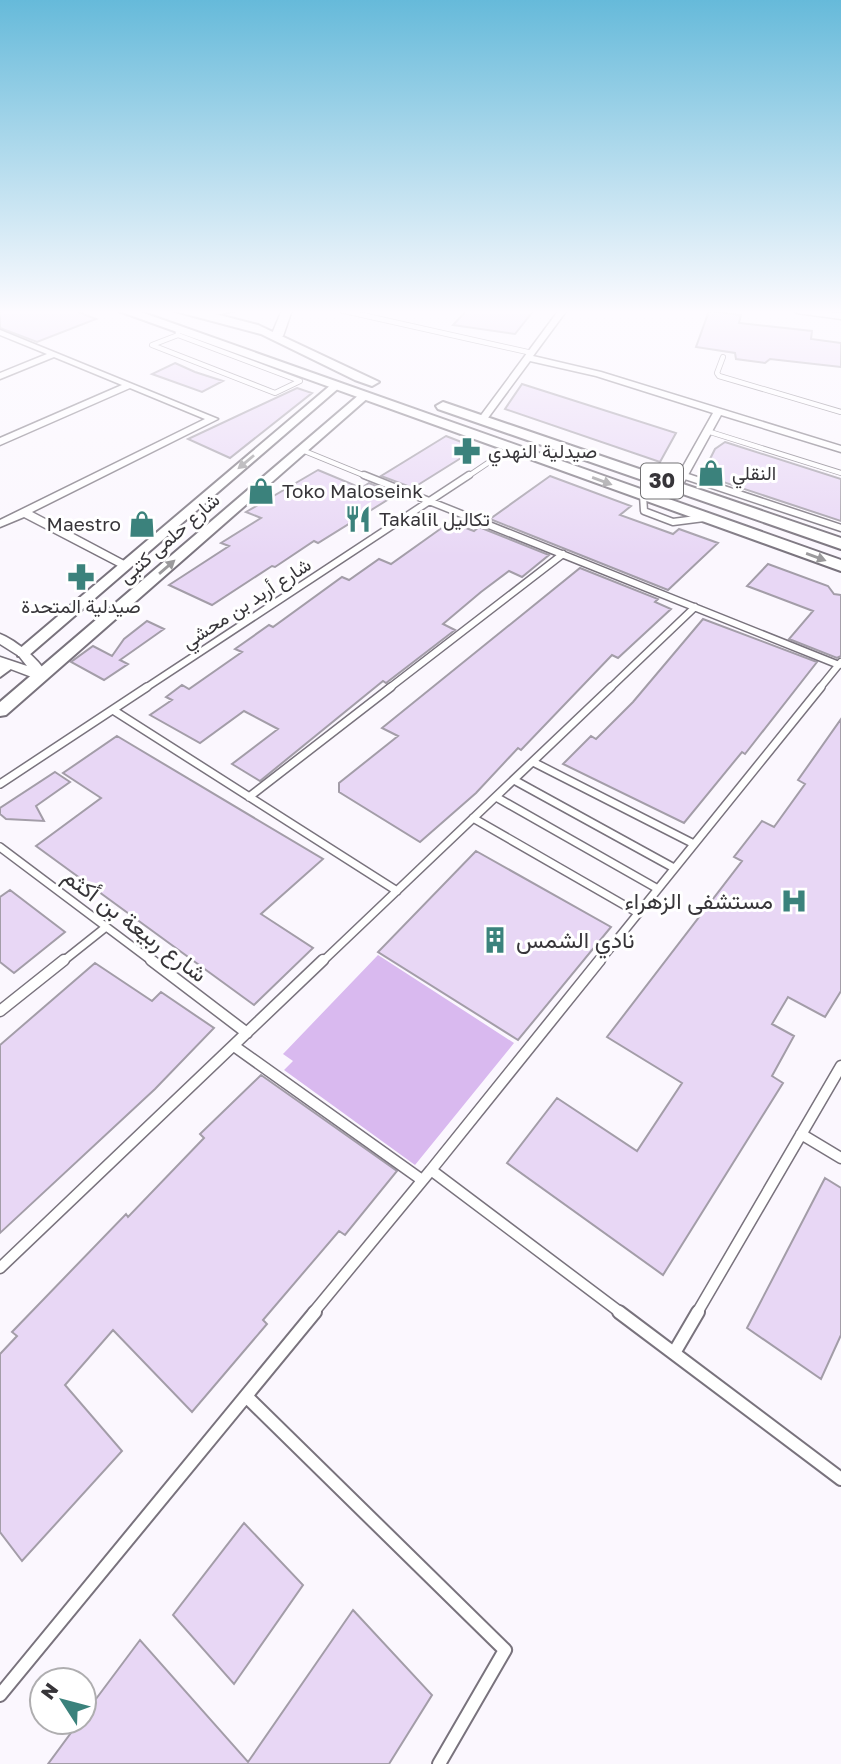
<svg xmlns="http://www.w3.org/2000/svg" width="841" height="1764" font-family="'Golos Text',Vazirmatn,sans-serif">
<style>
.green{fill:#d9b9ef}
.building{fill:#e8d7f5;stroke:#a39da8;stroke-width:2}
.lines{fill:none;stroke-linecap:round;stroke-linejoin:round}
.service-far4-casing{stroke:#79737d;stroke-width:6}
.service-far3-casing{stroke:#79737d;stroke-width:9}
.service-far2-casing{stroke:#79737d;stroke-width:10}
.service-far1-casing{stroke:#79737d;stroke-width:13}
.service-casing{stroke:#79737d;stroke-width:16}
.minor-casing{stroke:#79737d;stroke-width:3}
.tertiary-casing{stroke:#79737d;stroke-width:4}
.secondary-casing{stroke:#79737d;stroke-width:3}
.primary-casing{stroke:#79737d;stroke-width:4}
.service-far4{stroke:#fff;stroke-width:4.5}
.service-far3{stroke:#fff;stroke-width:6}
.service-far2{stroke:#fff;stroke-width:7}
.service-far1{stroke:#fff;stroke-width:10}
.service{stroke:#fff;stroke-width:12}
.minor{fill:#fff;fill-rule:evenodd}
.tertiary{fill:#fff;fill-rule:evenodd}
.secondary{fill:#fff;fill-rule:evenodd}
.primary{fill:#fff;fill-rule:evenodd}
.oneway{fill:#9b9a9c}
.labels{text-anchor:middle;stroke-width:6;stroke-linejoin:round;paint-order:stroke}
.far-poi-label{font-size:19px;fill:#373539;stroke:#fff;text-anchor:start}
.far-street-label{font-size:19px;fill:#373539;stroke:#fff}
.shield{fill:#fff;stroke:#737274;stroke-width:2}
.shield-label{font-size:21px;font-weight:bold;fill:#373539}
.poi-label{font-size:23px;fill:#373539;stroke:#fff;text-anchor:end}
.street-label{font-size:23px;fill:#373539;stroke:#fff}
</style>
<rect width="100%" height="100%" fill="#fbf7fe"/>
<path class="green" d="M378 955 514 1043 415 1165 284 1070 293 1061 283 1054Z"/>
<path class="building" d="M0 310H73L96 319 37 342 0 328Z
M467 310H534L515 334 453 325Z
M709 311 741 315 739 323 812 331 811 339 841 343V367L770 359 765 363 736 359 735 353 696 347Z
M175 363 195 372 223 381 202 392 152 374Z
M522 384 676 433 660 462 505 409Z
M297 388 312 393 230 458 188 439Z
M446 436 477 448 413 488 381 476Z
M725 442 841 479V521L702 475 715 449Z
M318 470 361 488 369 483 397 494 318 543 314 541 275 567 272 566 212 605 169 585 229 546 221 543 261 518 246 512Z
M550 476 631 506 620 515 673 534 679 529 718 543 668 590 490 519Z
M450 522 474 531 479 527 549 555 522 577 509 571 481 592 443 624 455 630 386 683 383 681 260 781 232 764 278 729 244 711 200 743 150 715 172 700 166 697 182 685 189 689 242 652 235 649 269 625 273 627 342 577 349 580 379 559 391 564Z
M768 564 828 586 834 594 841 595V656L837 658 789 639 813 611 747 586Z
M580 568 658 599 655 602 671 609 618 658 612 655 521 750 518 748 476 793 420 842 339 792V783L398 736 382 728Z
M703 619 817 662 745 754 742 752 684 823 563 764 591 736 596 739 633 702Z
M147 621 164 629 120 660 128 664 104 680 71 662 93 646 112 656 124 639Z
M841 719V991L825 1017 788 997 772 1024 794 1036 772 1076 783 1083 663 1275 507 1163 557 1098 637 1151 682 1083 607 1037 742 861 734 857 762 821 774 827 805 784 798 780Z
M117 736 323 859 261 914 313 948 254 1005 36 846 101 798 63 773Z
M55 772 70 782 36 806 44 821 6 819 0 814V808Z
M476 851 611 927 518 1040 378 952Z
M10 890 65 932 14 973 0 962V897Z
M95 963 152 1001 161 992 214 1028 155 1089 0 1233V1045Z
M261 1075 397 1171 345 1235 339 1231 263 1320 267 1324 192 1412 113 1330 65 1385 122 1451 22 1561 0 1532V1354L17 1336 12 1332 126 1214 128 1217 204 1138 200 1134Z
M825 1178 841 1188V1335L821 1379 747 1328Z
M244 1523 303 1585 234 1684 173 1615Z
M353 1610 432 1695 389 1764H48L79 1722H84V1715L140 1640 248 1762Z"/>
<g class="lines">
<defs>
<path id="service-far4" d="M340 310 532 353
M178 330V335
M178 335 300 381 275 393 152 345Z
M723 357 717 373 719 376 841 412
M707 431 841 473
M302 450 368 477
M682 475 687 477
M467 477 510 448"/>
<path id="service-far3" d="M364 475 839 665
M682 475 841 528
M643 495 644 511 673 522 704 518
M144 689 469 475
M388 689 563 554
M609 689 695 607
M819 689 841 662"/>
<path id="service-far2" d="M113 710 397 891
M533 762 694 844
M514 780 674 868
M0 784 147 687
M249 797 391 687
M496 797 658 889
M473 818 638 913
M0 847 153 962
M62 962 106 927
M322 962 611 687
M599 962 821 687"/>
<path id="service-far1" d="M151 960 247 1033
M0 1011 64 960
M234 1046 422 1180
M801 1134 841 1158
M431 1170 600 960
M0 1268 323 960
M313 1313 431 1170 621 1313
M697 1313 841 1066"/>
<path id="service" d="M619 1312 841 1479
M674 1353 698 1312
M246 1396 505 1650 439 1764
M0 1695 315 1312"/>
<path id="minor" d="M559 310H567L533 356 601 372 841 446V452L721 415 682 486 673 488 672 486 713 413 596 376 530 361 485 422H479V418Z
M0 330 218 419 32 512 130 564V568H122L24 517 0 527V520L205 419 130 388 0 445V438L122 385 54 357 0 379V373L47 354 0 335Z
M0 634C14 639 48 665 47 679H37L0 665V657L27 666 19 656 0 644Z"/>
<path id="tertiary" d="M332 384 341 386 28 656H18V650Z
M360 394 370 396 6 715 0 716V702Z
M7 661 15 666 0 677V664Z"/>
<path id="secondary" d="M242 310 201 317 196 314 204 310Z
M282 310H292L283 336 277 339 271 336Z
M792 310 841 313V319L797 313Z"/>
<path id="primary" d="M116 310H135L841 560V571Z
M171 310H200L258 325 379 382 372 386 355 380 261 334Z
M443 402 841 538V549L438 409 436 406Z"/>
</defs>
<use href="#service-far4" class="service-far4-casing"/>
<use href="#service-far3" class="service-far3-casing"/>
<use href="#service-far2" class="service-far2-casing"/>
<use href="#service-far1" class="service-far1-casing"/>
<use href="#service" class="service-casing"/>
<use href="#minor" class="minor-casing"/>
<use href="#tertiary" class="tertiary-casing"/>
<use href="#secondary" class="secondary-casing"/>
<use href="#primary" class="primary-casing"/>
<use href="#service-far4" class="service-far4"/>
<use href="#service-far3" class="service-far3"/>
<use href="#service-far2" class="service-far2"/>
<use href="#service-far1" class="service-far1"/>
<use href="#service" class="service"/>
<use href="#minor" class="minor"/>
<use href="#tertiary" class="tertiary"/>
<use href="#secondary" class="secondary"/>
<use href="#primary" class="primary"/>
</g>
<defs><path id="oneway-solid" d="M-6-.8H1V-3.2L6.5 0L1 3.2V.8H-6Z" transform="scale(1.75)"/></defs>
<g class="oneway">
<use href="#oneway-solid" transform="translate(246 462) rotate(140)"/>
<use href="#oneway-solid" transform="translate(602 481) rotate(20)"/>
<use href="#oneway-solid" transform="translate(816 557) rotate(20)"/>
<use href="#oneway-solid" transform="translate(167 567) rotate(-41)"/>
</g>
<linearGradient id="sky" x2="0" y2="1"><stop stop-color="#66bada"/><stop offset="0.56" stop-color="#fdfbff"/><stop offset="1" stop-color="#fdfbff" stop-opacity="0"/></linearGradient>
<rect width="841" height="557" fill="url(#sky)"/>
<defs>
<symbol id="pharmacy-bare" viewBox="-9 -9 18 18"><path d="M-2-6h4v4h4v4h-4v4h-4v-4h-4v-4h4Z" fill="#3b827c" stroke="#fff" stroke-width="2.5" paint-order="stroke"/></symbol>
<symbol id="shop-bare" viewBox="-9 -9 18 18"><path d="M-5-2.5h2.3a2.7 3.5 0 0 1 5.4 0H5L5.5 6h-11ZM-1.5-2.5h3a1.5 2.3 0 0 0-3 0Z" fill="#3b827c" stroke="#fff" stroke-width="2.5" paint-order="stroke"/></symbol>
<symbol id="restaurant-bare" viewBox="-9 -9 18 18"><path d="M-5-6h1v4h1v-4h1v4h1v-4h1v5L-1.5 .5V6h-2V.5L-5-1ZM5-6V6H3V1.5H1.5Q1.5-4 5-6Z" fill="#3b827c" stroke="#fff" stroke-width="2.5" paint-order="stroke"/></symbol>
<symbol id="hospital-bare" viewBox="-9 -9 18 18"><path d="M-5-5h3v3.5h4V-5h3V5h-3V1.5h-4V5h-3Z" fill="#3b827c" stroke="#fff" stroke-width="2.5" paint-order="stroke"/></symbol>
<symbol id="building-bare" viewBox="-9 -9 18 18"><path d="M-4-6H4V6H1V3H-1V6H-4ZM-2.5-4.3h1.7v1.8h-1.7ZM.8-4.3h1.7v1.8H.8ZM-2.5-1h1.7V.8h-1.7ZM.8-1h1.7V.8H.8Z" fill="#3b827c" stroke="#fff" stroke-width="2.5" paint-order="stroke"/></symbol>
</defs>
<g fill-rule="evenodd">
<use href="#pharmacy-bare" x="448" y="432" width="38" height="38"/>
<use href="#shop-bare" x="692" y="454" width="38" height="38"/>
<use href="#shop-bare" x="242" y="472" width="38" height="38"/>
<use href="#restaurant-bare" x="339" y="500" width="38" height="38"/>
<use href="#shop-bare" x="123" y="505" width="38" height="38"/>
<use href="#pharmacy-bare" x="62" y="558" width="38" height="38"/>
<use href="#hospital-bare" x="775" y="882" width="38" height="38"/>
<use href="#building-bare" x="476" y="921" width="38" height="38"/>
</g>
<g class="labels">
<g class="far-poi-label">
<text x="488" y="458">صيدلية النهدي</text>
<text x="732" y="480">النقلي</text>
<text x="282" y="498">Toko Maloseink</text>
<text x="379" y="526">Takalil تكاليل</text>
<text x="121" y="531" text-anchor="end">Maestro</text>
<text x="81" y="613" text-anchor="middle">صيدلية المتحدة</text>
</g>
<g class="far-street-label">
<text transform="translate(169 538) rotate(-41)" y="7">شارع حلمى كتبى</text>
<text transform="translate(246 603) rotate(-33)" y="7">شارع أربد بن محشي</text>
</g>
<rect class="shield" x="641" y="463.5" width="42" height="35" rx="5"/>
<g class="shield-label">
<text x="662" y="488">30</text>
</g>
<g class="poi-label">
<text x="773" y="909">مستشفى الزهراء</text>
<text x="516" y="948" text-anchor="start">نادي الشمس</text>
</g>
<g class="street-label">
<text transform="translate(135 925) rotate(37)" y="8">شارع ربيعة بن أكثم</text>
</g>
</g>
<g transform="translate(63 1701) rotate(306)"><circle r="33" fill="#ffffff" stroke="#afaeb0" stroke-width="2"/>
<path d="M0-5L12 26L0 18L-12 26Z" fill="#3b827c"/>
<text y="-10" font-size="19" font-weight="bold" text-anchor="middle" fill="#373539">N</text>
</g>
</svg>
